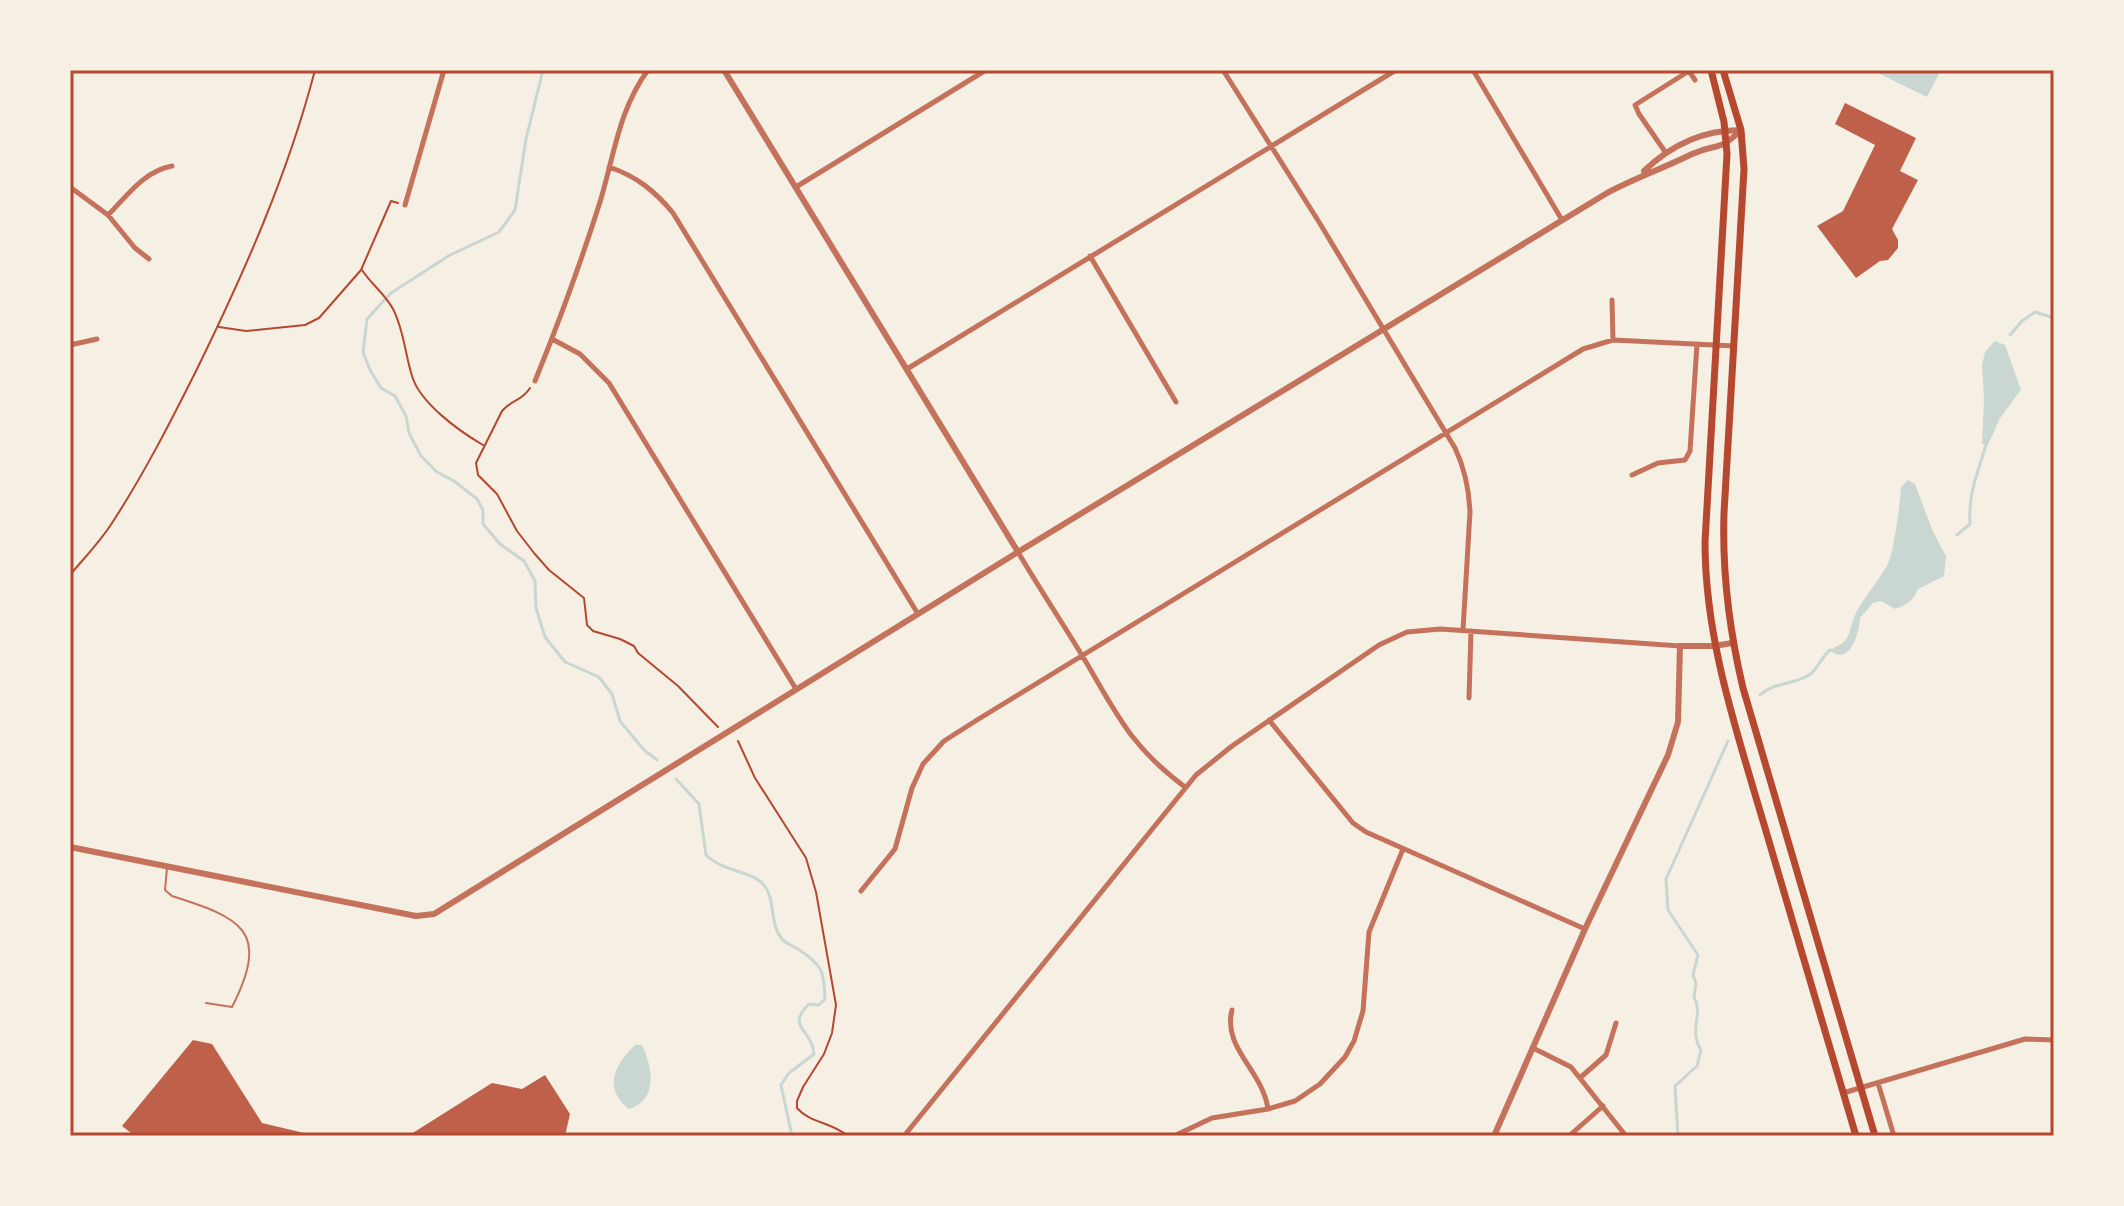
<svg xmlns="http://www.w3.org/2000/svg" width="2124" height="1206" font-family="'Noto Serif',serif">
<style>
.water{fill:#c9d6d2}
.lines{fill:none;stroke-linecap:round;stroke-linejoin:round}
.stream{stroke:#c9d6d2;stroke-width:3}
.building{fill:#bf614a}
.path{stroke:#b5482f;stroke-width:2}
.service{stroke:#c5725c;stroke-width:2}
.minor{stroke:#c5725c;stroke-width:5}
.tertiary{stroke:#c5725c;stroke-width:6}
.primary{stroke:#b5482f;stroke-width:7}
.neatline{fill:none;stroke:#b5482f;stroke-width:3}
</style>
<rect width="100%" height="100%" fill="#f6efe4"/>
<path class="water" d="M1872 70H1941L1927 97Z
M1995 341 2005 345 2021 390 2000 418 1988 445 1982 444 1984 399 1982 365 1985 352Z
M1908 480 1915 484 1933 532 1946 556 1944 576 1918 589C1914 600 1907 605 1895 609L1881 601 1873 603 1860 618C1859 634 1850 667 1829 650 1855 640 1846 633 1856 613 1863 599 1878 581 1887 566 1894 553 1900 504 1901 487Z
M635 1045H642C653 1068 658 1100 629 1109 603 1089 614 1065 635 1045Z"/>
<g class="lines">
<path class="stream" d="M543 70 526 139 515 210 499 232 450 255 391 293 367 319 363 352 370 370 381 388 395 396 406 416 409 433 421 456 437 472 454 481 477 499 483 510V524L500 544 524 561 535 581 536 608 545 637 565 662 599 677 612 694 620 721 644 750 657 760
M2010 335 2022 321 2035 312 2054 318
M1957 535 1970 524C1968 491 1979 471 1987 441
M1760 695C1773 682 1794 685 1809 675 1818 669 1822 656 1830 650
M676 779 699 804 706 855C724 872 750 871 761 882 777 896 768 922 782 939 785 943 793 946 798 949 822 965 824 970 825 999L819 1005 809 1004C785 1028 812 1028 814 1054L789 1073 781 1085 792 1136
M1678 1136 1675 1086 1697 1066 1701 1050C1688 1029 1704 1015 1694 997L1696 983 1693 975 1698 955 1668 910 1666 879 1728 741"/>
</g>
<path class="building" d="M1845 103 1916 138 1900 171 1918 180 1892 229 1898 240V248L1888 260 1880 261 1856 278 1817 226 1843 211 1875 145 1835 124Z
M193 1040 212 1044 262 1123 317 1136H135L122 1126Z
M545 1075 570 1114 565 1136H408L492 1083 522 1089Z"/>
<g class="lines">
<path class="path" d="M362 270C371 284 385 294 393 309 404 330 405 354 412 376 420 403 459 431 483 445
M219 327 246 331 305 325 319 318 361 270 391 201 398 203
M530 388C521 402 512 399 502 411L476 463 478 475 497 494 517 531 534 553 549 570 584 598 587 625 593 631 620 639 634 646 638 653 678 686 718 727
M70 575C84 558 100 542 112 523 144 474 171 421 197 369 244 273 288 174 315 70
M738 741 755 778 806 858 816 892 836 1005 832 1033 824 1054 803 1087 797 1101V1108C811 1124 830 1121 848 1136"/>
<path class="service" d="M167 868 165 890 172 896C241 918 271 930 232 1007L206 1003"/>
<path class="minor" d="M1223 70 1319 222 1455 448C1465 469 1469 489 1470 512L1463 630
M1473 70 1562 220
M1666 153 1639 114 1635 105 1689 71 1695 80
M609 167C636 176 655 191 673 213L918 614
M70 187 108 215 135 248 149 259
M796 187 986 70
M405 205 444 70
M108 215C127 196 144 171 172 166
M1090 256 1176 402
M1612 300 1613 340
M552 339 580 354 609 383 796 689
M70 345 97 339
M907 369 1396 70
M535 381C559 322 581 262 600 202 614 156 619 109 648 70
M1632 475 1658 463 1685 460 1690 451 1697 344
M1018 552C1039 588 1062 622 1083 657 1117 714 1130 746 1185 787
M1469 698 1471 631
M1269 720 1353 823 1366 832 1585 929
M861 891 895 849 912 788 923 764 944 741 977 720 1583 349 1613 340 1734 346
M1232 1010C1222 1048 1263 1071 1268 1109
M1535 1049 1571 1067 1626 1136
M1581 1077 1606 1055 1616 1023
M1878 1083 1894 1136
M1843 1093 2025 1039 2054 1040
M904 1136 1196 775 1232 746 1379 645 1407 632 1440 629 1680 646
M1174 1136 1212 1118 1268 1109 1295 1101 1320 1084 1345 1057 1354 1041 1363 1011 1369 932 1403 849
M1569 1136 1603 1106"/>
<path class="tertiary" d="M724 70 1018 552
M1644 171C1671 145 1703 130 1741 130
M70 847 416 916 434 914 1018 552 1607 193C1635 178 1664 168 1692 154 1717 143 1719 152 1741 130
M1494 1136 1585 929 1668 755 1678 722 1680 646H1714L1732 643"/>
<path class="primary" d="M1711 70 1724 122 1727 154 1705 542C1705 639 1736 729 1763 821 1794 926 1825 1031 1856 1136
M1723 70 1741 130 1744 169 1724 513C1722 574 1729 629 1743 688L1875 1136"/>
</g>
<rect width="2124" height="1206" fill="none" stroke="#f6efe4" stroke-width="144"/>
<rect x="72" y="72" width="1980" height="1062" class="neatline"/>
</svg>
